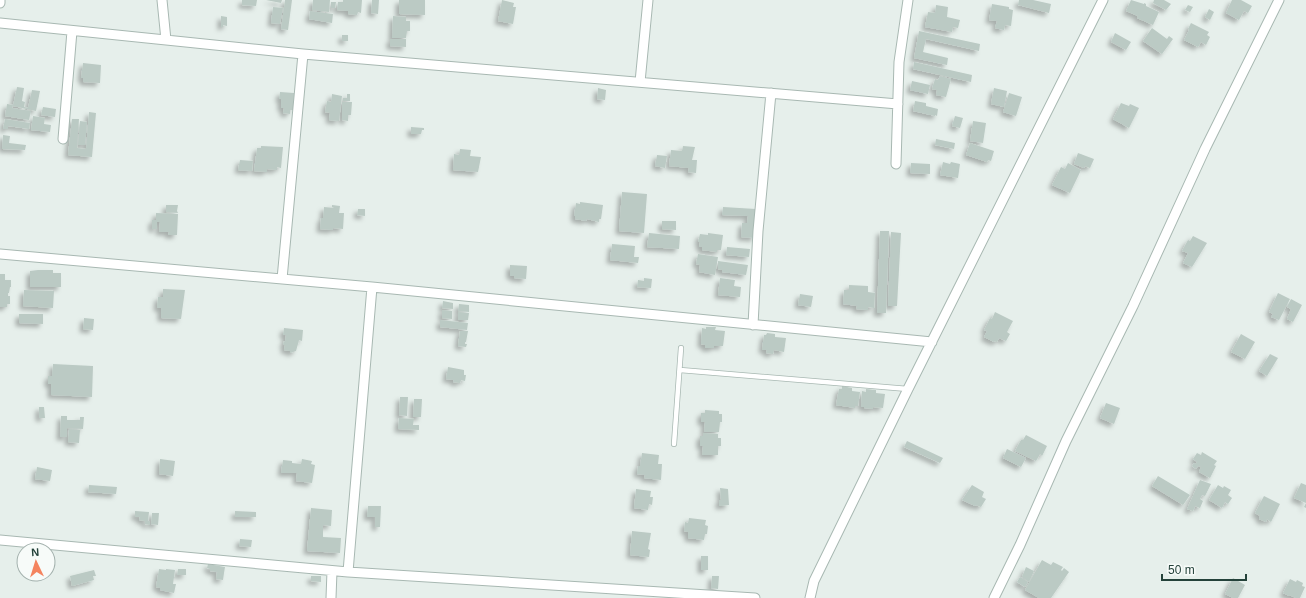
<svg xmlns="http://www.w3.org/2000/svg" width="1306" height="598" font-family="Arial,sans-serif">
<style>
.building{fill:#bbcac4;filter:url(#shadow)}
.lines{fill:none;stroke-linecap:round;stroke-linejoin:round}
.lane-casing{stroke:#a8b8b2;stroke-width:6}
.street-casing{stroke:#a8b8b2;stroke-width:11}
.lane{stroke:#fff;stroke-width:4.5}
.street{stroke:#fff;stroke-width:9}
</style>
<defs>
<filter id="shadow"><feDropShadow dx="-3.5" dy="3.5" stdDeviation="2" flood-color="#0004"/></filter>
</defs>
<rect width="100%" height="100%" fill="#e6efeb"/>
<path class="building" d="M242 0H257L256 6 242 5Z
M266 0H282L281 3Z
M285 0H292L288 30 281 29Z
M313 0H330L329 12 312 10Z
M343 0H362L361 13 358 12 357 15 348 14V11L337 10 338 2H343Z
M372 0H379L378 14 371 13Z
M399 0H425V15L399 14Z
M502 0 514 3 513 7H516L513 24 498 21Z
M1019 0H1033L1051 4 1049 13 1018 5Z
M1131 0 1144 4V3L1146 4V6L1159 12 1153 25 1137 18 1138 16 1126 11Z
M1154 0H1164L1171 4 1166 10 1153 3Z
M1232 0H1241L1252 6 1248 13 1244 11 1239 20 1226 13Z
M331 2H336L335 8H331Z
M992 4 1009 7V9L1013 10 1011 26 1005 25 1004 30 995 28 997 21 989 20Z
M936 5 948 7 947 17 960 20 958 28 953 27 952 32 925 27 928 12 935 13Z
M1188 5 1193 7 1190 12 1185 10Z
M273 7 283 8 280 24 271 23Z
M1209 9 1214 12 1210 20 1205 17Z
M310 11 333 14 332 23 309 19Z
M221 16 227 17V26L223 25V27H221Z
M393 16 406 17V21H410V31H407L406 38H392Z
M1191 23 1209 32 1207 35 1210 37 1206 45 1201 42 1198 47 1184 40 1189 30 1188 29Z
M1152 28 1167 39 1169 36 1173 39 1162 54 1143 41Z
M919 31 980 44 979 51 926 39 923 52 948 58 947 65 914 58Z
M1115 33 1131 42 1126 50 1111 42Z
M342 35H348V41H342Z
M390 39H406V47L390 46Z
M914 62 972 75 971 82 913 69Z
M83 63 101 65 100 83 83 82V78H81Z
M940 76 951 79 946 97 936 95 937 90 932 89 935 79 938 80Z
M912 81 930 85 928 94 910 90Z
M17 87 24 88 22 101 25 102 24 107 28 108 32 90 40 91 36 111 13 106Z
M598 88 606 90 605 100 597 99Z
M994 88 1007 91 1004 107 991 104Z
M280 92 294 93 293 110H290V114L283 113 284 108H281V99H279Z
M1009 93 1022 97 1016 116 1003 112Z
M332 94 342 96 339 121 329 120 330 113 325 112 327 101 331 102Z
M347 94H350V101H343V98H347Z
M915 101 926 103V106L938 109 937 116 935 115V116L913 111Z
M342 102H352L351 115H348V121L342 120Z
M1121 103 1129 106 1130 104 1139 108 1129 128 1113 119Z
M7 104 13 105 12 108 31 111 29 120 5 116Z
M43 107 56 109 55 117 41 115Z
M89 112 96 113 92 157 68 155 72 119H79L77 148 86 149Z
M33 116 45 118 44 124 51 125 50 132 31 130Z
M955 116 963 118 960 128 952 126Z
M5 119 30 123 29 129 8 126V129H3Z
M80 121 87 122 85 145H78Z
M973 121 986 123 983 143 970 141Z
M411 127 424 128V130H422L421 134H411Z
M3 135 10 136 9 143 26 145 25 150 2 149Z
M936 139 955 143 954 149 935 145Z
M970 143 994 151 991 161 988 160 987 162 966 155Z
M261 146 283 147 281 168 277 167V170L267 169V172L254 171 257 148H261Z
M683 146 695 147 692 160H697L696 173 688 172 689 168 669 166 671 150 682 151Z
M460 149 471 150 470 156 481 157 478 172 453 170 454 154 459 155Z
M1078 153 1094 159 1090 168 1085 166 1084 168 1074 164Z
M657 155 667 156 665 168 655 166Z
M240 160 253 161 252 171 238 170Z
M943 162 950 164 951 162 960 164 958 178 940 175Z
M911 163 930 164V174L910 173Z
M1068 163 1081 170 1070 193 1052 185 1061 167 1065 169Z
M622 192 647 194 644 233 619 231Z
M580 202 603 205 601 219H599V222L587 219 586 221 575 219V216H574L576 203 580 204Z
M166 205H178L177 211 178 213 166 212Z
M332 205 340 206 339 213H344L343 229 333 228V230L320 229 321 218H323L324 207 334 208 332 207Z
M723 207 756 209 755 238 741 237 742 223H747L748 216 722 215Z
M358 209H365V216L357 215Z
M156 213 178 214 177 235H168L169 232H159L160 222H157V229H152V220H156Z
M662 221H676V230L662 229Z
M880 231H889L886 313H877Z
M891 232 901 233 897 306H888Z
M649 233 680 236 679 249 647 247Z
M708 233 723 235 721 250H717V252L702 250V247H699L700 242H698L700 234 708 235Z
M1193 236 1207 243 1192 267 1183 263 1188 253 1182 251 1188 240 1190 241Z
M612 244 635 246 634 257H639L638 263 610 260Z
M727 247 750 249 749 257 726 255Z
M698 254 718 257 715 275 699 272 700 265 696 264Z
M718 261 748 265 746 275 722 272V270L718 269Z
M510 265 527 266 526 279 514 278V276H510Z
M38 270H53V273H61V287H30V271Z
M0 274H5V280H11V287H10L9 293H8V296H10V304H7V307H0Z
M644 278 652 279 651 288 637 287 638 280 644 281Z
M720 278 735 280 734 286 741 287 740 297 718 295Z
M849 285 868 286V292L875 293 874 308 868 307V310L856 309 857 306 843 304 844 290H849Z
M163 289 185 290 181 319 161 318V308H157L158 297H163Z
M24 290 54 291 53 308 23 306Z
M1278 293 1290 299 1279 320 1271 317 1273 314 1269 312Z
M800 294 813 296 811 307 798 305Z
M1291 299 1302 305 1293 322 1287 319 1291 309 1287 307Z
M443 301 453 303V309L442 308Z
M459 304 469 305V312L458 311Z
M442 310 452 311V319L442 318Z
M458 312 469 313 468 320H458Z
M995 312 1013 321 1007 332 1010 334 1006 341 999 338 997 342 994 341V342L984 337 987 331 984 330 990 318 992 319Z
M19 314H43V324L19 323Z
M84 318 94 319 93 330 83 329Z
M440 320 468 323 467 330 440 327Z
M706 327H716L715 330 725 331 723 346H714V348H705V345L701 344 702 328 706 329Z
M284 328 303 330 302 341 299 340 296 351 290 353V351L284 350 285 345H283L284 341 285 342 286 335H283Z
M460 331H468L466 342H465V344H467L466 347 458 346Z
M767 333 775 334V337L786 338 784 352 774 350 773 354 766 353 767 350H762L764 335H766Z
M1241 334 1255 342 1245 359 1231 352Z
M1270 354 1278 358 1267 376 1259 371Z
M53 364 93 366 92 397 51 395V384H48V376H52Z
M448 367 464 370V375H466L465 381 461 380 460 383 453 382 454 380 446 379Z
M842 386 852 388V391L860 392 858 406H855V408L836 405 839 389H842Z
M866 389 876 390V393L885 394 883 408 873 407V409L864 408V407H861L862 391 866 392Z
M400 397H408L407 416 399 415Z
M414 399H422L421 417H413Z
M1106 403 1120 408 1114 424 1100 418Z
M39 407H44L45 418H39Z
M705 410 719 411V414H722V422H720L719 432H704L705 422H701V413H705Z
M61 416H67V420H80V417H84L83 429 67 428V437H60Z
M399 418 414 419 413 425H419V430L398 429Z
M69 429 80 430 79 443 68 442Z
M703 433 718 434V438H721V446H718V455H702L703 446H700V436H703Z
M1026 435 1047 446 1042 456 1040 454 1036 461 1015 451 1021 440H1023Z
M907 441 943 458 940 463 904 447Z
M1007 449 1026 458 1021 467 1003 458Z
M1202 452 1217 461 1214 465 1216 466 1210 478 1199 472 1201 467 1198 466 1196 469 1192 466 1194 463 1196 464 1197 462 1193 459 1197 453 1201 455Z
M642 453 659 455 658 464H662L661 480 644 478 645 475 637 474 638 466H640Z
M160 459 175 461 173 476 159 474Z
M302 459 312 461 311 464 315 465 312 483 296 481 297 473H281L283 460 292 461V463L301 464Z
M37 467 52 470 50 481 35 479Z
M1158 476 1190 495 1183 505 1152 486Z
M1200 480 1211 484 1205 496 1202 495 1200 499 1203 501 1200 508 1195 506 1193 511 1187 509Z
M1301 483 1306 485V508L1304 507 1306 503 1294 498Z
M89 485 117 487 116 494 88 492Z
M972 485 984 492 982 497 986 499 981 507 976 505 975 506 962 500Z
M1218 485 1223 488 1224 486 1231 490 1228 495 1232 498 1228 504 1225 502 1222 508 1209 500Z
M720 488 728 489 729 505 719 506V500H721Z
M636 489 651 491 650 497H653L652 505 649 504 648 510 634 508Z
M1264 496 1280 504 1271 522 1267 519 1266 522 1259 519 1260 516 1255 513Z
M368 506H381L380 527H375V517H367Z
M311 508 332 510 331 526 323 525V537L341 538 340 553 307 551Z
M135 511 149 512 148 521H150V525L145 524V521L139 520 140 517H135Z
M235 511 256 512V517H235Z
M152 513H159L158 525 151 524Z
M689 518 706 520 705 525 708 526 707 534H705L704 540 688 538V532L684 531 685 522 688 523Z
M632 531 651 533 648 549 650 550 649 557 630 555Z
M240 539 252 540 251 547 239 546Z
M701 556H708V570H701Z
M1042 560 1051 565 1053 562 1063 567 1061 570 1062 571 1064 568 1069 572 1051 598H1039L1025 590Z
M208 564 225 567 224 573 210 571V569L207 568Z
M1026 567 1034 571 1029 582 1022 577Z
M159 569 166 570V569L175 570 173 584H176L174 593 160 590V588L156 587Z
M178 569H186V575H177Z
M94 570 96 576H93L94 580 72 586 70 576Z
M217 572 224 573 223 580 216 579Z
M311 576H321V582L311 581Z
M712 576H719L718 589 711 588Z
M1020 577 1028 582 1025 587 1017 582Z
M1233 578 1245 585 1238 598H1233L1225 594Z
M1290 579 1296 582 1297 580 1303 583 1302 586 1305 587 1300 598H1296L1289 595V596L1283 593Z"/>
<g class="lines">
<defs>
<path id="lane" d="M680 370 908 389
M674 444 681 348"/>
<path id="street" d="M162 0 166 40
M0 3V0
M0 23 303 54 898 104
M640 82 648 0
M63 139 72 31
M896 164 899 62 908 0
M0 254 372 287 932 342
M282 279 303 54
M753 325 758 231 771 93
M0 540 348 572 755 598
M348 572 372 287
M331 598 332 571
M810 598 814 581 908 389 1103 0
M994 598 1020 545 1066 441 1133 306 1205 149 1279 0"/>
</defs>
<use href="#lane" class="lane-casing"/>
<use href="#street" class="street-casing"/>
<use href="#lane" class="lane"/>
<use href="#street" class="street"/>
</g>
<g transform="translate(36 562) rotate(356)"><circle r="19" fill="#f7fbf9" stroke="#a3b1ad"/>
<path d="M0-3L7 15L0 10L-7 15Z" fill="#f4845f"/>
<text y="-6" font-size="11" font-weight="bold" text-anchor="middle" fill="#24423a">N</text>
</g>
<path d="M1162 574v6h84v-6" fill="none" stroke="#24423a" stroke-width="2"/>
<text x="1168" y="574" font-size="12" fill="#24423a" stroke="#f7fbf9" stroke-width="3" paint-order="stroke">50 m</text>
</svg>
